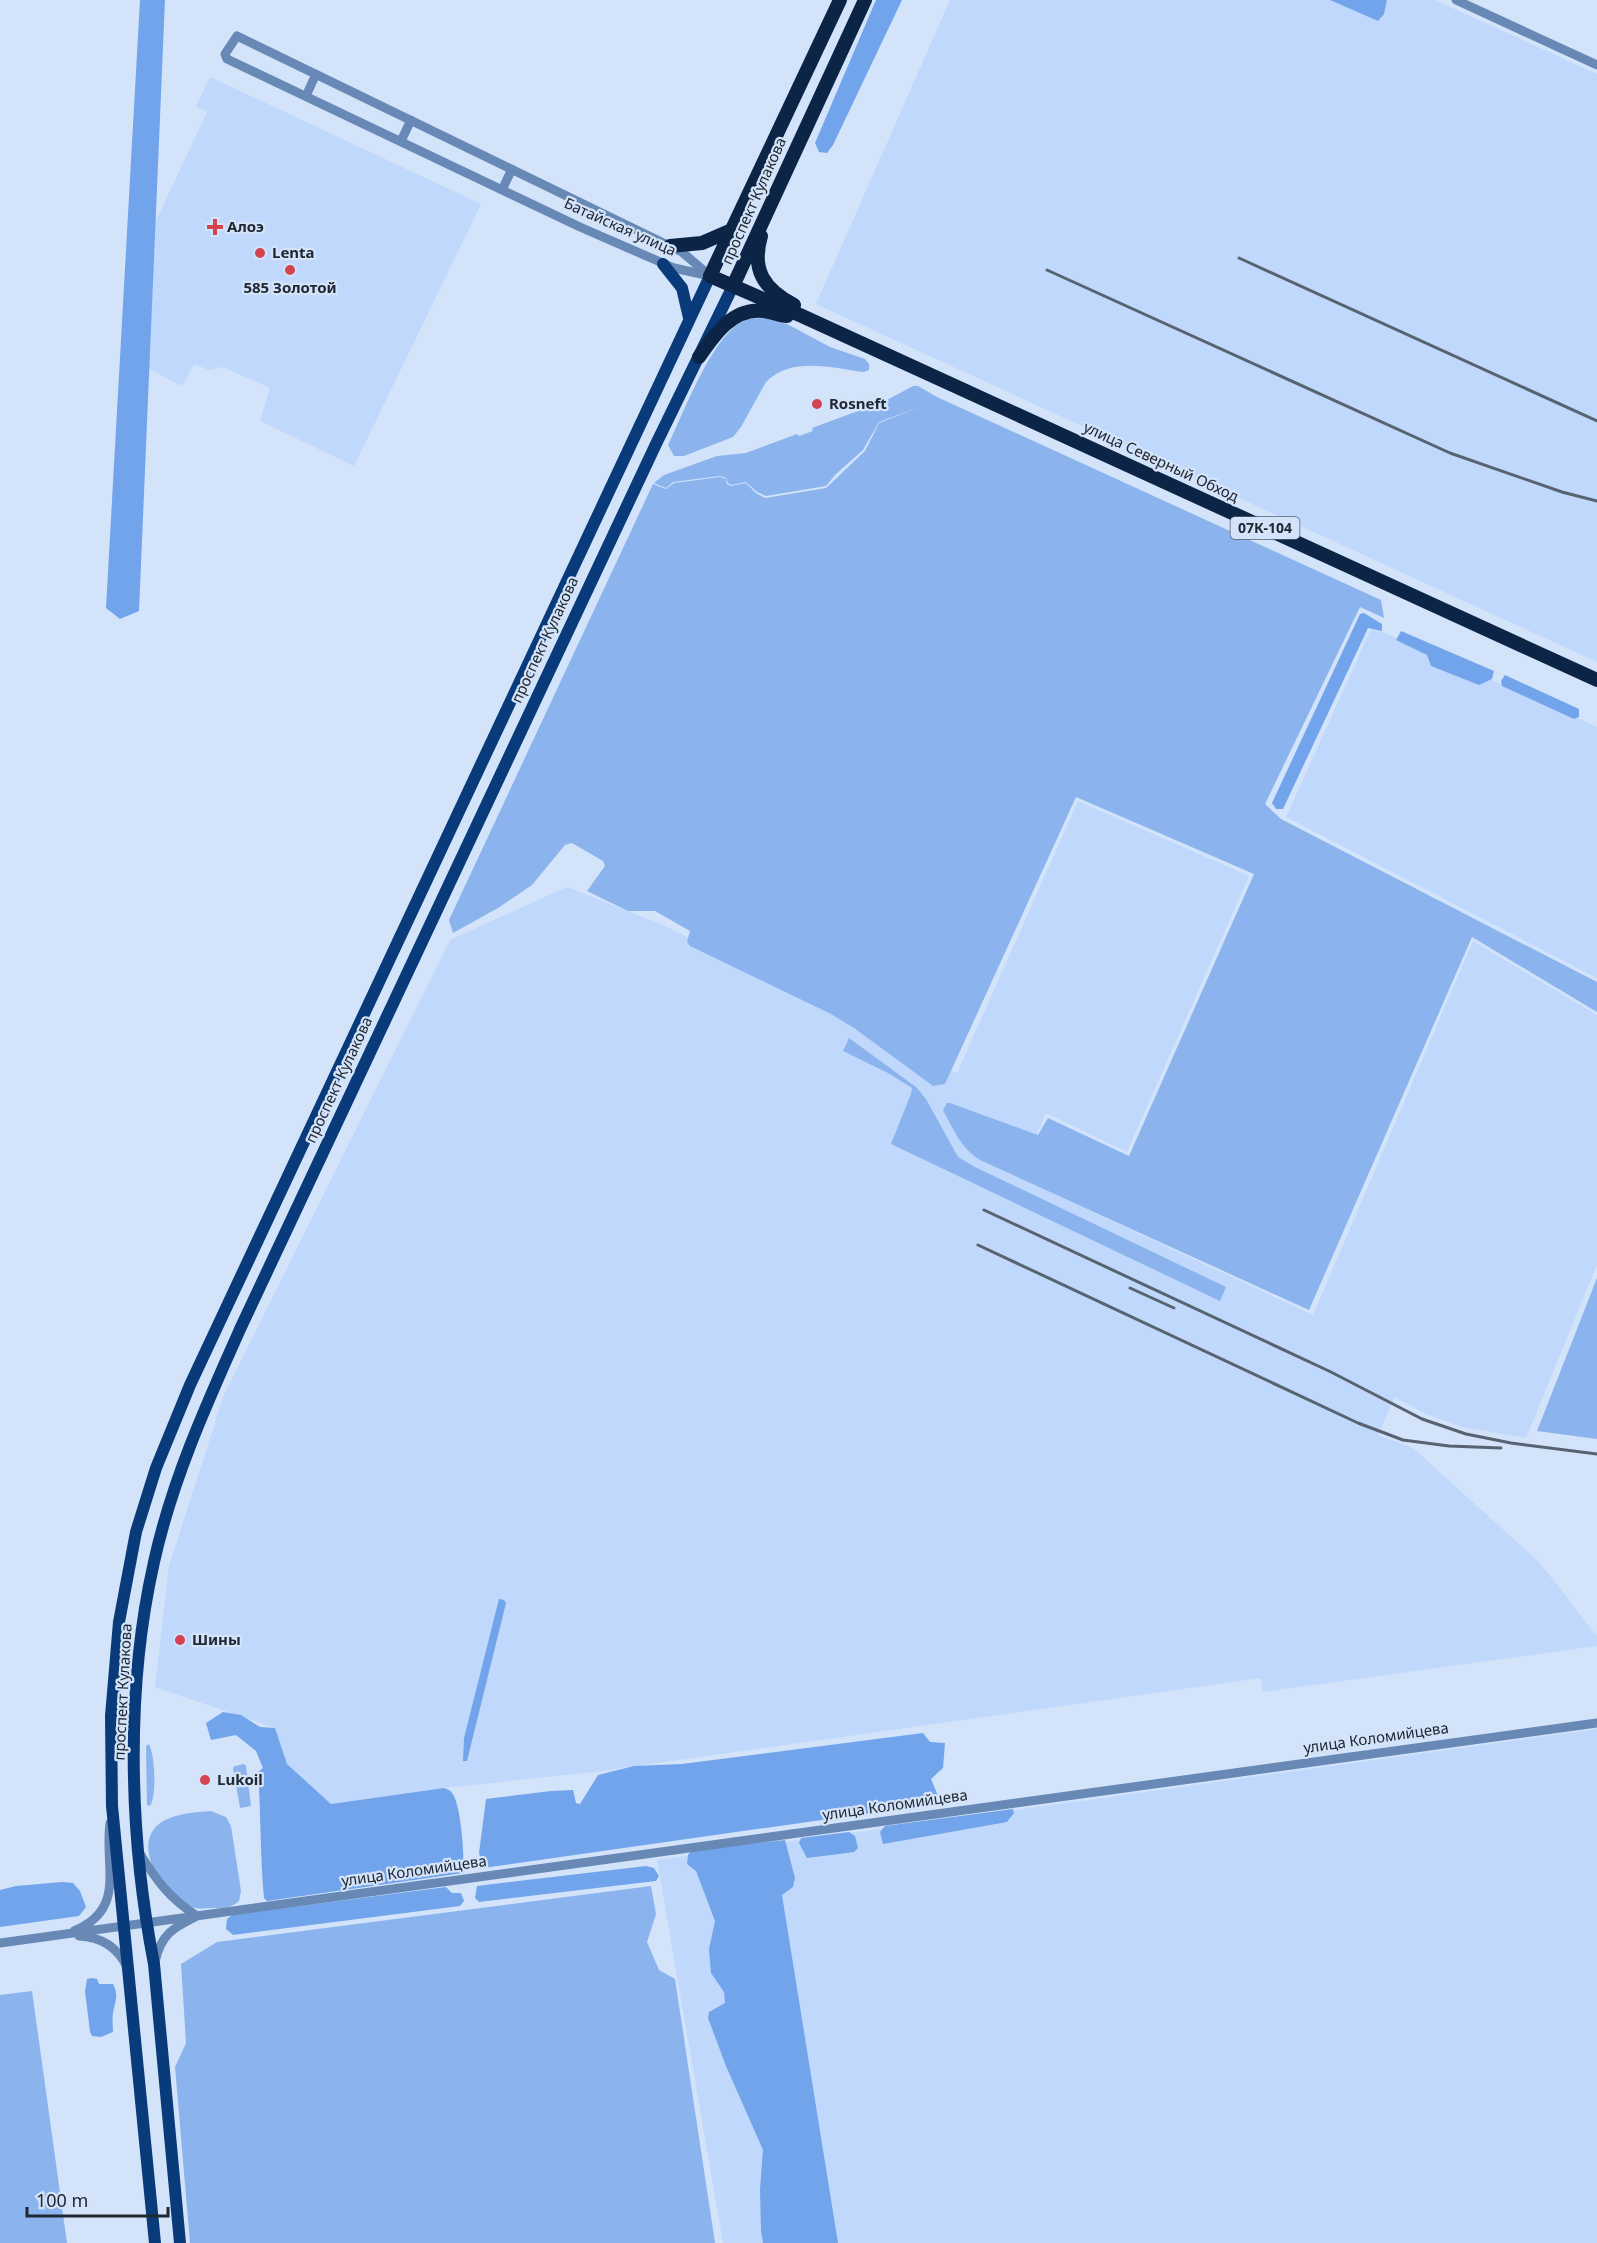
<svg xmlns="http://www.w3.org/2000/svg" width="1597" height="2243" font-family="'Noto Sans',sans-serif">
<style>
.built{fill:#c0d8fb}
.green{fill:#8bb4ee}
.forest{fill:#72a4eb}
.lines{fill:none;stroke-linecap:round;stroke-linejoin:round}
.minor{stroke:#6888b6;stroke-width:9}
.major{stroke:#093b7b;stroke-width:12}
.highway{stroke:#0c2547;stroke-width:14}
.rail{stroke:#586371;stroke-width:3}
.poi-dot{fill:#d44350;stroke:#d3e3fa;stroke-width:2}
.labels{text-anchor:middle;stroke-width:4.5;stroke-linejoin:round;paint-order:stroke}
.shield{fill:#d3e3fa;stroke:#56606e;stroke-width:1.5}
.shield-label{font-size:14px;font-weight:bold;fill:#202832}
.street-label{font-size:15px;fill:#202832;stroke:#d3e3fa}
.poi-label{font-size:15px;font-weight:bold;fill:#202832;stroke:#d3e3fa;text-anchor:start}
</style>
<rect width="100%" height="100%" fill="#d3e3fa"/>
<path class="built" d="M950 0H1435L1597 74V662L816 304Z
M210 77 481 204 354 466 260 421 270 388 223 367 209 370 194 364 182 386 149 369 155 223 207 112 196 106Z
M1371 629 1383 632 1597 727V978L1286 817Z
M1078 801 1249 876 1127 1152 1046 1113 1018 1177 1313 1315 1473 941 1597 1015V1265L1526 1438 1462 1427 1426 1414 1395 1397 1378 1435 1413 1448 1539 1562 1597 1636V1646L1262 1692 1261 1678 594 1772 444 1788 331 1804 287 1764 275 1728 155 1687 169 1566 224 1395 450 940 567 887 663 925 957 1073Z
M1597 1729V2243H723L657 1860Z"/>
<path class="green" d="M767 318 787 324 830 347 865 359 869 364V370L864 372C833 368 791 356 766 382L741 427 733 437 684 456H674L668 445C684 412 710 341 740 323 748 318 758 318 767 318Z
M913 386H918L937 397 1381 600 1384 618 1360 607 1265 804 1281 819 1597 982V1012L1472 937 1309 1310 980 1160C961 1148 953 1129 943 1110L947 1103H950L1038 1135 1048 1118 1129 1156 1254 874 1076 797 945 1084 933 1086 854 1028 831 1014 690 946 687 942 690 931 655 911H628L587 891 605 866 603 861 572 843 565 845 532 885 498 908 453 933 449 920 653 484 666 489 674 483 720 477 726 479 727 484 731 486 746 483 756 493 765 498 826 488 865 451 879 423 922 406 879 422 863 450 835 475 826 486 766 496 757 492 746 482 731 485 728 483 726 478 720 476 673 482 666 488 654 483 664 475 717 456 746 453 797 434 799 436 813 431 812 428 885 401Z
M849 1038 916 1087 926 1099 958 1157 975 1167 1226 1287 1220 1301 891 1144 911 1094 912 1088 888 1073 843 1051Z
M1597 1278V1439L1537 1431Z
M149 1744C155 1756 157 1795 150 1806L147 1805 146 1746Z
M244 1764 246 1766 251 1806 240 1808 233 1768 235 1766Z
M211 1811 226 1817 231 1826 241 1891 239 1901C232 1908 223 1908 213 1908 208 1908 200 1909 195 1908 162 1899 123 1835 170 1818 183 1813 198 1812 211 1811Z
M651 1886 656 1914 647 1942 659 1970 675 1979 715 2243H190L175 2067 186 2043 181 1964 217 1942Z
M32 1991 67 2243H0V1995Z"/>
<path class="forest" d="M140 0H165L139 611 120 619 106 608Z
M876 0H902L833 145 827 153 819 152 815 143Z
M1330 0H1387L1384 14 1378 21Z
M1364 613 1382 624V631L1368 628 1283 809H1276L1272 803 1360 614Z
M1401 631 1494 671 1492 679 1479 685 1431 666 1427 655 1396 640Z
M1505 675 1579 709V717L1574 719 1502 686 1501 681Z
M499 1599 504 1600 506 1603 467 1761H463L464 1738Z
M223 1712 241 1715 260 1727 275 1728 287 1764 331 1804 444 1788C447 1789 450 1790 452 1793 461 1803 465 1859 463 1873L267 1901 264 1898C260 1856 261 1814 258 1772L263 1768 256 1751 236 1735 211 1740 206 1723Z
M923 1733 930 1742 945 1743 943 1768 931 1779 941 1803 483 1868 479 1853 486 1799 551 1791 573 1790 576 1803 580 1804 598 1775 634 1766 682 1764Z
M1013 1809 1014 1813 1007 1822 883 1844 880 1832 885 1826Z
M849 1832 855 1836 858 1848 854 1852 807 1858 799 1843 801 1838Z
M785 1840 795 1878 793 1887 782 1895 838 2243H763L761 2231 760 2189 763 2150 726 2066 708 2018 709 2012 725 2003 724 1992 711 1973 709 1949 715 1921 696 1871 687 1864 688 1855 692 1850Z
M646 1866 654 1868 659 1876 656 1881 479 1902 475 1898 477 1886Z
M62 1882 73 1883 80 1891 86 1907 79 1916 0 1927V1890L16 1886Z
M446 1887 452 1893H461L464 1901 460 1906 233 1935 226 1929 227 1919 232 1915Z
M92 1978 97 1979 99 1984H113C119 1996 115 2001 113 2013 112 2019 113 2026 113 2032L101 2037 92 2036 90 2032 85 1991 87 1979Z"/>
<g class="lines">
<path class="minor" d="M1456 0 1597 65
M237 36 682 252 710 276 674 268 580 227 227 59 225 54Z
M306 96 316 74
M401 141 411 120
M502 190 512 169
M139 1852C156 1880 169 1898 197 1916 173 1928 161 1934 155 1962
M74 1931C127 1909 104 1867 110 1823
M79 1936C101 1937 117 1946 127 1967
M0 1943 1597 1723"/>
<path class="major" d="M663 264 682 288 689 318
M155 2243 112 1806 111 1716 119 1622 136 1532 156 1468 190 1385 710 276
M180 2243 154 1964C129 1836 125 1690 154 1562 172 1480 207 1403 241 1327L656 444 733 286"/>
<path class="highway" d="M840 0 710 276 802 316 1597 680
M761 236C751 270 764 289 794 305
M670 246 702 243 732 230
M733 286 865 0
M699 357C714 335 733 307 764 311 772 312 779 316 787 316"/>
<path class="rail" d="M1239 258 1597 421
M1047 270 1450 453 1562 492 1597 501
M984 1210 1331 1372 1422 1419 1466 1434 1511 1443 1597 1454
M978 1245 1358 1423 1403 1440 1449 1446 1501 1448
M1130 1288 1174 1308"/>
</g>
<g class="poi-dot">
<path d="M212 218h6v6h6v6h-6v6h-6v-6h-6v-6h6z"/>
<circle cx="260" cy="253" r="6"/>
<circle cx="290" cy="270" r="6"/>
<circle cx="817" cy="404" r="6"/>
<circle cx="180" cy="1640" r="6"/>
<circle cx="205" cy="1780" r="6"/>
</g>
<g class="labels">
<rect class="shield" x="1230.5" y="517" width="69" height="22" rx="4.5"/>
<g class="shield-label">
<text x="1265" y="533">07К-104</text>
</g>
<g class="street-label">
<text transform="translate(754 201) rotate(-66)" y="5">проспект Кулакова</text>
<text transform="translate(620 227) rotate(24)" y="5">Батайская улица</text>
<text transform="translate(1161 462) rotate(25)" y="5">улица Северный Обход</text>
<text transform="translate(545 640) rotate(-65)" y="5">проспект Кулакова</text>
<text transform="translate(339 1080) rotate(-65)" y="5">проспект Кулакова</text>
<text transform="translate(123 1692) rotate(-87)" y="5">проспект Кулакова</text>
<text transform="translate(1376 1738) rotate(-8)" y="5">улица Коломийцева</text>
<text transform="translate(895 1805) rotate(-8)" y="5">улица Коломийцева</text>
<text transform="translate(414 1871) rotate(-8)" y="5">улица Коломийцева</text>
</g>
<g class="poi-label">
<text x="227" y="232">Алоэ</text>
<text x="272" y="258">Lenta</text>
<text x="290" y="293" text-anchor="middle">585 Золотой</text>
<text x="829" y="409">Rosneft</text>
<text x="192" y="1645">Шины</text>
<text x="217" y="1785">Lukoil</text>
</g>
</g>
<path d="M27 2207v9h141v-9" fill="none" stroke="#202832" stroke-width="3"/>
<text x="36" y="2207" font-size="18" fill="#202832" stroke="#d3e3fa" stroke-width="4.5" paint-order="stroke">100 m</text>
</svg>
